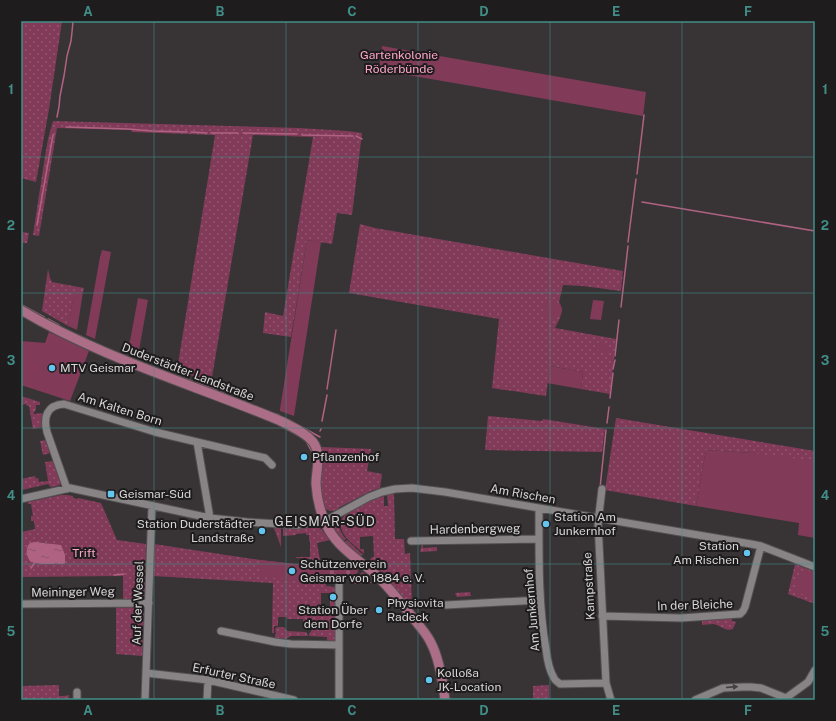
<svg xmlns="http://www.w3.org/2000/svg" width="836" height="721" font-family="'Public Sans',sans-serif">
<style>
.grass{fill:url(#grass-dots);fill-rule:evenodd}
.cemetery{fill:url(#cemetery-stones)}
.garden{fill:#813b59}
.water{fill:url(#water-ripples)}
.lines{fill:none;stroke-linecap:round;stroke-linejoin:round}
.stream{stroke:#b06282;stroke-width:1.5}
.minor-casing{stroke:#545051;stroke-width:9}
.major-casing{stroke:#545051;stroke-width:11}
.minor{stroke:#888385;stroke-width:7}
.major{stroke:#ac6d87;stroke-width:9}
.oneway{fill:#434041}
.grid{fill:none;stroke:#418e88;stroke-width:1;stroke-opacity:0.55}
.poi-dot{fill:#64c5ee;stroke:#1e1c1d;stroke-width:1.5}
.labels{text-anchor:middle;stroke-width:4;stroke-linejoin:round;paint-order:stroke}
.park-label{font-size:12px;fill:#fca5c7;stroke:#1e1c1d}
.poi-label{font-size:12px;fill:#d8d5d6;stroke:#1e1c1d;text-anchor:start}
.street-label{font-size:12px;fill:#d8d5d6;stroke:#1e1c1d}
.neighbourhood-label{font-size:13px;letter-spacing:1px;fill:#d5d0d2;stroke:#1e1c1d}
.neatline{fill:none;stroke:#418e88;stroke-width:1.5}
.grid-label{font-size:13px;text-anchor:middle;font-weight:bold;fill:#418e88}
</style>
<defs>
<pattern id="grass-dots" width="8" height="8" patternUnits="userSpaceOnUse"><rect width="8" height="8" fill="#813b59"/><path d="M2 2h.1M6 6h.1" fill="none" stroke="#925670" stroke-width="1.8" stroke-linecap="round"/></pattern>
<pattern id="cemetery-stones" width="16" height="16" patternUnits="userSpaceOnUse"><rect width="16" height="16" fill="#813b59"/><path d="M2 7V4a2 2 0 0 1 4 0v3zM10 15v-3a2 2 0 0 1 4 0v3z" fill="#925670"/></pattern>
<pattern id="water-ripples" width="26" height="14" patternUnits="userSpaceOnUse"><rect width="26" height="14" fill="#b06282"/><path d="M2 4q2-2 4 0t4 0M15 11q2-2 4 0t4 0" fill="none" stroke="#89566b"/></pattern>
</defs>
<rect width="100%" height="100%" fill="#383435"/>
<path class="grass" d="M21 21H62L49 109 36 182 21 178Z
M53 121 299 128 347 131 362 133 352 215 337 213 332 244 307 240 291 337 263 333 265 312 283 316 313 137 253 135 211 383 177 370 215 135 132 132 131 130 57 128 39 236 33 235 45 156 48 139Z
M360 224 375 228 623 271 621 291 583 286 563 285 559 302C565 311 559 320 555 328L616 339 610 394 581 389 583 372 550 366 546 396 492 388 499 319 349 293Z
M21 232 29 233 27 243H23L21 257Z
M48 269 50 278 52 282 84 288 83 292 75 291 68 326 42 311Z
M21 396 40 402V405H36V410L34 412V414L43 413 41 420 42 427 33 429 29 406H27L26 404 22 405V403H21Z
M488 416 542 421 543 419 605 429 602 452 485 450Z
M616 418 815 451V486L753 453 706 450 696 506 605 490Z
M46 440 50 453 43 455 40 441Z
M322 447 371 449 367 471 382 474 380 488 371 491 338 508 339 510 330 511 324 508 320 496 321 463H323Z
M53 461 61 482 60 485 51 487 48 484 22 490 21 494V479L35 476 36 479 38 478 39 482 48 481 45 462Z
M394 493 395 539H404L405 554 410 553 412 605 409 606 389 581 370 560 371 558 374 557 373 536 360 537V549H364V554C357 547 346 540 342 531 340 526 341 520 344 516 350 509 375 498 384 496V506H388L387 495Z
M61 495H67L73 496V498L77 499 78 498 101 503 117 540 146 544 145 596 141 599H123V576L21 577V532L35 529 34 521H31V516H33L31 504H28V502Z
M337 526 339 527 342 534 346 539 342 542 332 529Z
M317 527 321 529 330 540 317 543 321 566H312L309 580 326 581V586L335 587V595H332V600H335V608L327 610V613C330 614 332 616 335 616V642L327 643V637L309 636V634L312 630V623L303 622V619H287V617H278V626H274V633H272L273 583 153 576 154 544 260 560 312 566V559L296 558V557H310V541H309V535H306V533L296 534V535L283 536V528L295 529ZM321 593H330V608H321Z
M274 528H281V547Z
M347 540 363 555 359 556 343 543Z
M422 544H423V548L437 547V551L420 552Z
M795 564 815 572V604L788 594Z
M363 572 368 578 367 580 369 582H371L372 583 353 584 352 578 358 576 361 573Z
M470 592 471 596 457 597 455 593Z
M116 607H140L145 612 143 656 116 654Z
M732 618V621L736 622 733 629C725 632 721 625 713 624 710 624 705 625 702 625V620Z
M277 627H284L287 631 305 632 307 633 308 636H291L284 640 275 638V634H276L275 629Z
M59 685V696H64L69 695V700H21V686Z
M549 685V700H533V686Z"/>
<path class="cemetery" d="M350 560 358 570C358 571 358 572 357 573 354 578 334 578 328 579L325 577 321 566Z"/>
<path class="garden" d="M382 46 646 92 643 116 379 70Z
M307 240 321 242 294 416 280 411V409Z
M102 250 111 252 95 339 86 335 100 257Z
M75 290 83 292 77 330 68 326Z
M138 298 148 300 138 356 126 351 130 341Z
M593 300 604 301 601 320 590 319Z
M544 310a9 9 0 1 1 18 0a9 9 0 1 1-18 0Z
M49 332 89 351 70 401 21 385V341L45 343Z
M598 342 609 344 607 352 597 350Z
M550 366 583 372 581 389 547 383Z
M706 450 753 453 815 461V538L798 535 799 523 696 506Z
M260 560 312 566H321L325 577 328 579 326 581 261 577Z
M800 570 815 576V599L794 591Z"/>
<path class="water" d="M35 542 61 545 65 555V563L63 564H41L31 562C26 557 25 548 30 543Z"/>
<g class="lines">
<path class="stream" d="M57 117 59 107 60 96 64 76 67 56 71 41 72 32 73 21
M66 127 128 129 152 131 187 132
M191 132 207 133
M211 133H238
M243 133 297 134
M302 135 353 136
M356 136 362 139
M637 174 644 115
M642 202 815 231
M37 225 53 135
M628 242 636 179
M22 305 44 317
M621 307 628 246
M48 319 59 325
M80 336 87 339
M615 356 619 320
M158 369 169 373
M613 369 615 360
M174 375 192 381
M197 383 217 390
M327 389 336 330
M221 392 227 395
M610 398 613 373
M273 413 279 415
M289 420 320 437
M322 421 327 395
M607 423 609 407
M277 424 301 437
M320 431 321 429
M307 443 312 452 313 461
M600 488 606 430
M31 568 36 561
M114 575 124 574"/>
<defs>
<path id="minor" d="M197 442 265 458 272 465
M67 489 47 432C43 417 47 405 64 404L155 432 197 442 210 518
M602 489 598 523 606 683 611 700
M21 499 70 488 210 518 247 522 298 525 325 521 369 497 382 492 395 489 412 488 445 492 751 544 761 546 815 567
M539 508C539 554 538 604 546 649 547 658 549 670 554 678 555 681 558 682 560 684L606 683
M411 541 539 539
M21 604 149 603
M446 605 540 600
M602 616 681 618 740 614 743 611 745 607 761 546
M221 631 275 642 291 644 339 645
M146 673 208 680 294 700
M786 698 808 682 815 670
M77 700V692
M145 700 152 506
M207 700 208 680
M339 700V585
M695 700 723 688 743 687H751L761 688 786 698"/>
<path id="major" d="M21 310C103 359 196 385 283 422 294 428 306 433 313 442 322 454 316 470 316 484 317 499 321 516 329 530 340 549 359 560 375 574 390 588 402 604 414 619 420 627 426 633 430 641 439 657 443 683 445 700"/>
</defs>
<use href="#minor" class="minor-casing"/>
<use href="#major" class="major-casing"/>
<use href="#minor" class="minor"/>
<use href="#major" class="major"/>
</g>
<defs><path id="oneway-solid" d="M-6-.8H1V-3.2L6.5 0L1 3.2V.8H-6Z"/></defs>
<use class="oneway" href="#oneway-solid" transform="translate(732 687) rotate(-5)"/>
<path class="grid" d="M154 21V700M286 21V700M418 21V700M550 21V700M682 21V700M21 157H815M21 293H815M21 428H815M21 564H815"/>
<g class="poi-dot">
<circle cx="52" cy="368" r="4"/>
<circle cx="304" cy="457" r="4"/>
<rect x="107" y="490" width="8" height="8" rx="2"/>
<circle cx="546" cy="524" r="4"/>
<circle cx="262" cy="531" r="4"/>
<circle cx="747" cy="553" r="4"/>
<circle cx="292" cy="571" r="4"/>
<circle cx="333" cy="597" r="4"/>
<circle cx="379" cy="610" r="4"/>
<circle cx="429" cy="680" r="4"/>
</g>
<g class="labels">
<g class="park-label">
<text x="399" y="59">Gartenkolonie<tspan x="399" dy="14">Röderbünde</tspan></text>
<text x="84" y="557">Trift</text>
</g>
<g class="poi-label">
<text x="60" y="372">MTV Geismar</text>
<text x="312" y="461">Pflanzenhof</text>
<text x="119" y="498">Geismar-Süd</text>
<text x="554" y="521">Station Am<tspan x="554" dy="14">Junkernhof</tspan></text>
<text x="254" y="528" text-anchor="end">Station Duderstädter<tspan x="254" dy="14">Landstraße</tspan></text>
<text x="739" y="550" text-anchor="end">Station<tspan x="739" dy="14">Am Rischen</tspan></text>
<text x="300" y="568">Schützenverein<tspan x="300" dy="14">Geismar von 1884 e. V.</tspan></text>
<text x="387" y="607">Physiovita<tspan x="387" dy="14">Radeck</tspan></text>
<text x="333" y="614" text-anchor="middle">Station Über<tspan x="333" dy="14">dem Dorfe</tspan></text>
<text x="437" y="677">Kolloßa<tspan x="437" dy="14">JK-Location</tspan></text>
</g>
<g class="street-label">
<text transform="translate(188 372) rotate(21)" y="4">Duderstädter Landstraße</text>
<text transform="translate(120 409) rotate(17)" y="4">Am Kalten Born</text>
<text transform="translate(523 494) rotate(10)" y="4">Am Rischen</text>
<text transform="translate(475 529) rotate(-1)" y="4">Hardenbergweg</text>
<text transform="translate(589 586) rotate(-93)" y="4">Kampstraße</text>
<text transform="translate(73 592) rotate(-1)" y="4">Meininger Weg</text>
<text transform="translate(138 603) rotate(-88)" y="4">Auf der Wessel</text>
<text transform="translate(695 605) rotate(-2)" y="4">In der Bleiche</text>
<text transform="translate(532 610) rotate(-95)" y="4">Am Junkernhof</text>
<text transform="translate(234 676) rotate(12)" y="4">Erfurter Straße</text>
</g>
<g class="neighbourhood-label">
<text x="325" y="526">GEISMAR-SÜD</text>
</g>
</g>
<rect width="836" height="721" fill="none" stroke="#1e1c1d" stroke-width="44"/>
<rect x="22" y="22" width="792" height="677" class="neatline"/>
<g class="grid-label">
<text x="88" y="16">A</text>
<text x="220" y="16">B</text>
<text x="352" y="16">C</text>
<text x="484" y="16">D</text>
<text x="616" y="16">E</text>
<text x="748" y="16">F</text>
<text x="11" y="94">1</text>
<text x="825" y="94">1</text>
<text x="11" y="230">2</text>
<text x="825" y="230">2</text>
<text x="11" y="365">3</text>
<text x="825" y="365">3</text>
<text x="11" y="500">4</text>
<text x="825" y="500">4</text>
<text x="11" y="636">5</text>
<text x="825" y="636">5</text>
<text x="88" y="715">A</text>
<text x="220" y="715">B</text>
<text x="352" y="715">C</text>
<text x="484" y="715">D</text>
<text x="616" y="715">E</text>
<text x="748" y="715">F</text>
</g>
</svg>
